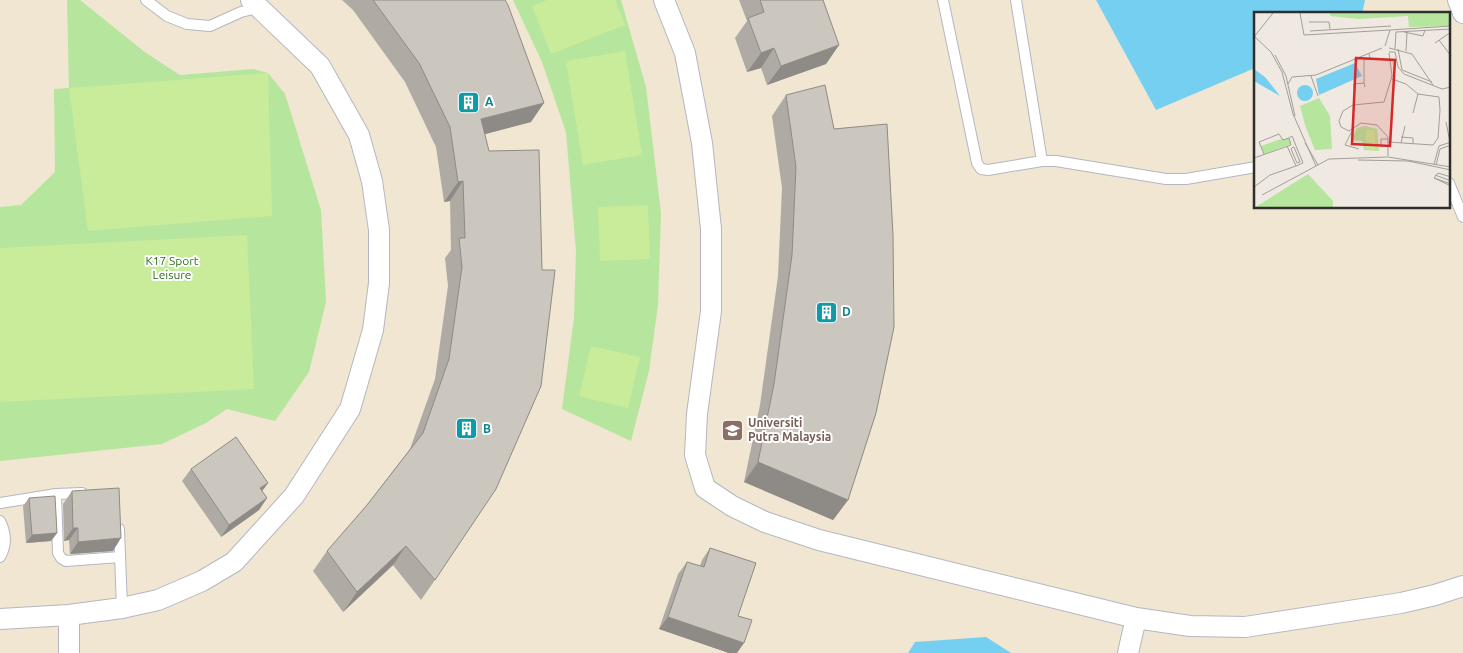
<svg xmlns="http://www.w3.org/2000/svg" width="1463" height="653" font-family="Ubuntu,sans-serif">
<style>
.education{fill:#f0e6d1;fill-rule:evenodd}
.green{fill:#b6e59e}
.pitch{fill:#c9ec9a}
.water{fill:#75cff0}
.lines{fill:none;stroke-linecap:round;stroke-linejoin:round}
.service-casing{stroke:#b4b7c1;stroke-width:12}
.minor-casing{stroke:#b4b7c1;stroke-width:22}
.service{stroke:#fff;stroke-width:10}
.minor{stroke:#fff;stroke-width:20}
.wall{fill:#afaba4}
.shaded-wall{fill:#8e8b86}
.building{fill:#cbc7bf;stroke:#8e8b86}
.labels{text-anchor:middle;stroke-width:4;stroke-linejoin:round;paint-order:stroke}
.culture-label{font-size:12px;font-weight:bold;fill:#0d838f;stroke:#fff;text-anchor:start}
.park-label{font-size:12px;fill:#2c6e1b;stroke:#fff}
.education-label{font-size:12px;font-weight:bold;fill:#785e54;stroke:#fff;text-anchor:start}
.inset-road{fill:none;stroke:#a29e99;stroke-width:1}
.view{fill:#d62828;fill-opacity:0.15;stroke:#d62828;stroke-width:2.5}
.inset-edge{fill:none;stroke:#2e2e2e;stroke-width:2.5}
</style>
<rect width="100%" height="100%" fill="#efe9e1"/>
<path class="education" d="M0 0H1463V653H0ZM1256 14H1449V208H1256Z"/>
<path class="green" d="M67 0H80L146 53 180 75 253 69 268 73 285 94 321 210 326 302 309 372 275 421 227 409 206 423 162 444 0 461V207L21 205 55 172 54 89 69 88Z
M513 0H621L646 87 661 213 658 305 649 371 631 441 562 409 574 318 576 251 566 132 542 62Z"/>
<path class="pitch" d="M547 0H615L625 25 551 54 532 6Z
M625 51 642 155 583 165 566 61Z
M268 73 272 216 88 231 69 88Z
M648 205 650 259 600 261 598 207Z
M247 235 254 389 0 402V248Z
M591 346 640 357 628 408 579 396Z"/>
<path class="water" d="M1096 0H1365L1362 14H1256L1255 68 1156 110Z
M986 637 1011 653H908L915 642Z"/>
<g class="lines">
<defs>
<path id="service" d="M146 0 167 16 187 24 210 26 241 12 260 7
M943 0 977 163 981 169 988 170 1042 161 1016 0
M1042 161H1056L1166 179H1186L1256 167
M1449 183 1463 217
M56 494 58 553 61 558 66 561 120 557
M0 503 56 494 82 493
M0 521C6 533 7 545 0 557
M119 529 122 608"/>
<path id="minor" d="M664 0 685 53 702 143 711 229V311L697 414 695 455 705 488 732 506 765 522 819 540 1136 618 1190 626 1245 627 1401 603 1435 595 1463 586
M1458 0 1463 13
M0 619 69 615 122 608 158 600 202 581 234 562 294 496 350 409 373 330 379 283V230L372 181 359 135 320 66 251 0
M69 653V615
M1128 653 1136 618"/>
</defs>
<use href="#service" class="service-casing"/>
<use href="#minor" class="minor-casing"/>
<use href="#service" class="service"/>
<use href="#minor" class="minor"/>
</g>
<path class="wall" d="M342 0H505L531 122 485 134 435 580 421 600 393 565 343 612 313 571 327 551 367 505 410 449 435 379 448 286 445 258 451 250 450 201 444 202 436 147 405 82 353 10Z
M739 0H823L839 45 826 64 767 85 761 68 747 72 735 38 747 21Z
M786 95 848 500 833 520 744 482 760 405 778 276 782 188 772 116Z
M191 469 268 483 262 491 267 498 259 510 221 537 182 481Z
M72 491 113 551 70 554 69 540 64 541 63 504Z
M29 498 57 533 51 541 26 543 23 506Z
M710 548 738 616 737 653H729L659 629 678 574 687 562 700 566 702 560Z"/>
<path class="shaded-wall" d="M839 45 826 64 767 85 781 66Z
M774 48 761 68 747 72 761 53Z
M544 103 531 122 467 139 481 119Z
M463 181 450 201 444 202 458 182Z
M758 462 848 500 833 520 744 482Z
M268 483 259 495 260 488Z
M267 498 259 510 221 537 229 525Z
M73 528H78L69 540 64 541Z
M57 533 51 541 26 543 32 535Z
M121 538 113 551 70 554 78 542Z
M406 546 393 565 343 612 357 592Z
M668 617 744 643 737 653H729L659 629Z"/>
<path class="building" d="M373 0H505L508 5 544 103 481 119 489 151 539 150 542 270H555L541 386 496 489 435 580 406 546 357 592 327 551 367 505 423 433 449 359 462 267 459 238H465L463 181 458 182 450 127 419 63Z
M760 0H823L839 45 781 66 774 48 761 53 748 18 764 12Z
M825 85 834 129 887 124 893 235 894 327 876 413 848 500 758 462 774 384 792 255 796 167 786 95Z
M236 437 268 483 260 488 267 498 229 525 191 469Z
M119 488 121 538 78 542V528H73L72 491Z
M55 496 57 533 32 535 29 498Z
M710 548 756 563 738 616 752 620 744 643 668 617 687 562 704 567Z"/>
<defs>
<symbol id="building-square" viewBox="-11 -11 22 22"><rect x="-9" y="-9" width="18" height="18" rx="4" fill="#0f9aa8" stroke="#fff"/><path d="M-4-6H4V6H1V3H-1V6H-4ZM-2.5-4.3h1.7v1.8h-1.7ZM.8-4.3h1.7v1.8H.8ZM-2.5-1h1.7V.8h-1.7ZM.8-1h1.7V.8H.8Z" fill="#fff"/></symbol>
<symbol id="university-square" viewBox="-11 -11 22 22"><rect x="-9" y="-9" width="18" height="18" rx="4" fill="#8d6e63" stroke="#fff"/><path d="M0-5L7-2L0 1L-7-2ZM-4 1L0 2.5L4 1V4Q0 6-4 4Z" fill="#fff"/></symbol>
</defs>
<g fill-rule="evenodd">
<use href="#building-square" x="456" y="90" width="25" height="25"/>
<use href="#building-square" x="814" y="300" width="25" height="25"/>
<use href="#building-square" x="454" y="416" width="25" height="25"/>
<use href="#university-square" x="720" y="418" width="25" height="25"/>
</g>
<g class="labels">
<g class="culture-label">
<text x="485" y="106">A</text>
<text x="842" y="316">D</text>
<text x="483" y="433">B</text>
</g>
<g class="park-label">
<text x="172" y="265">K17 Sport<tspan x="172" dy="14">Leisure</tspan></text>
</g>
<g class="education-label">
<text x="748" y="427">Universiti<tspan x="748" dy="14">Putra Malaysia</tspan></text>
</g>
</g>
<g transform="translate(1254 12)">
<rect width="196" height="196" fill="#efe9e1"/>
<path d="M76 1H196V14L155 15 154 4 105 7 76 4ZM65 86 76 104 78 137 61 138 52 116 46 94ZM111 114 123 117 125 139 110 138 108 129 97 128 103 116ZM27 127H35L37 132 10 142 7 134ZM54 162 79 189V196H0Z" fill="#b6e59e"/>
<path d="M112 118H121V137L112 136Z" fill="#c9ec9a"/>
<path d="M101 51 108 64 65 83 62 67ZM0 57 11 65 26 84 0 69ZM43 81a8 8 0 1 1 16 0a8 8 0 1 1-16 0Z" fill="#75cff0"/>
<path class="inset-road" d="M46 1 50 23 136 18 131 34M55 10H75L76 17M136 18 197 14M56 19 137 14M150 20 169 24 171 18M0 24 17 40M0 25 19 1M185 28 197 44M181 31 197 20M135 36 158 42 179 73M141 37 142 20 197 17M144 37 148 58 178 70M152 39 153 21M17 40 28 60 39 102 62 154M135 40H141L144 55 150 62 188 77 197 75M21 43 32 64 41 104M57 64 64 84M110 71V48L116 46 115 42M34 72 38 65 62 63 128 36M100 76V72L110 71 111 75M159 101 164 82M192 110 196 130M99 117 91 133 105 137M147 125 159 126V132M134 130 179 133 184 126 186 98 185 85 164 82 152 72 138 67M51 131 64 153M147 131 151 114M33 134 42 154 49 151 38 124M39 135H40L46 150 43 151 37 137ZM127 135V127H134M10 142 5 130 25 122 29 128 35 126M134 144V125L123 113 107 111 95 119 87 115 85 109 89 99 99 93 130 90 138 64 135 41M0 146 37 133 35 126 38 124M104 148 154 149 197 158M180 152 185 134 197 130M182 153 186 137 197 133M181 163 197 169M180 166 197 174M180 166 184 161 197 165M180 166 197 172M0 175 16 163 42 154M8 183 75 147 134 145 197 155"/>
<path class="view" d="M102 46 141 48 136 134 98 132Z"/>
<rect width="196" height="196" class="inset-edge"/>
</g>
</svg>
